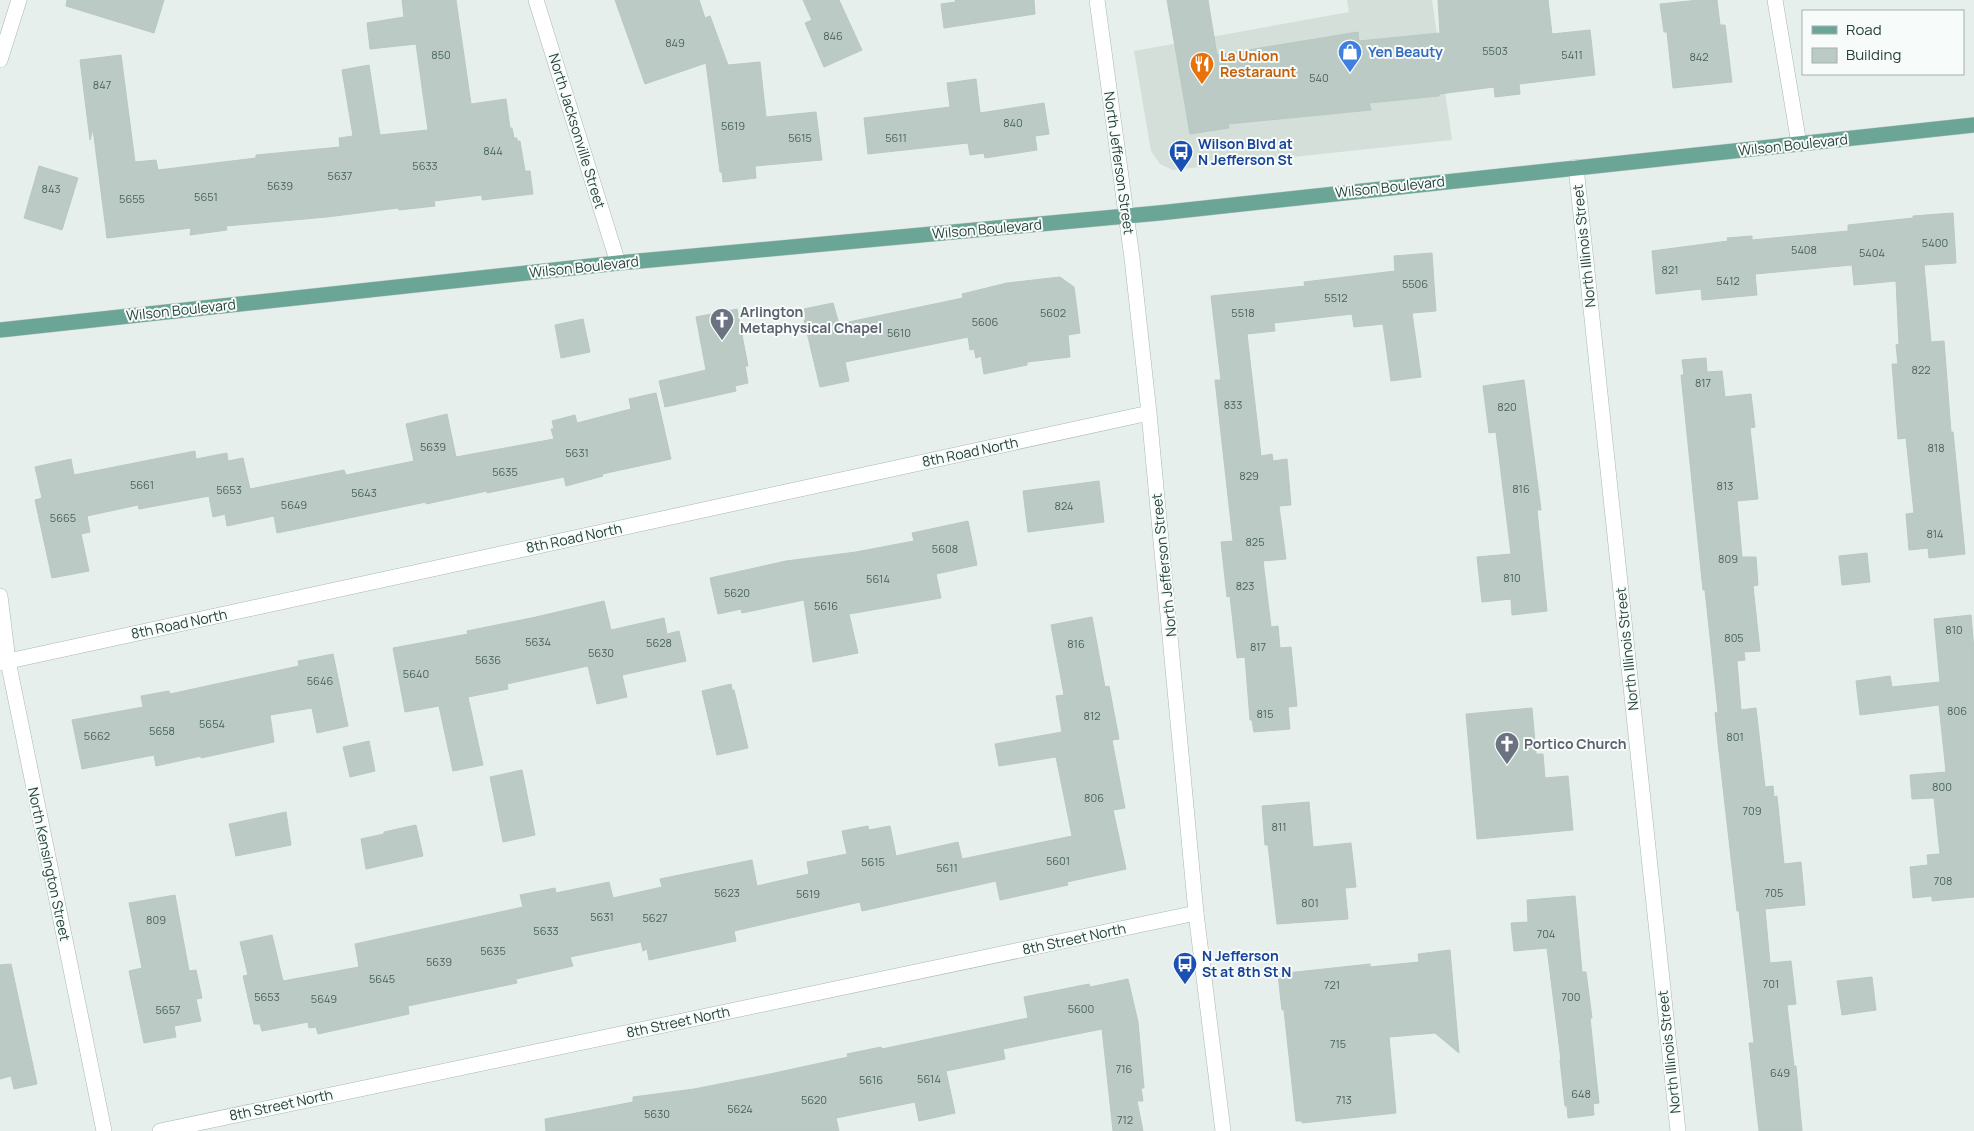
<svg xmlns="http://www.w3.org/2000/svg" width="1974" height="1131" font-family="Manrope,sans-serif">
<style>
.built{fill:#d4dfda}
.building{fill:#bbcac4;stroke:#b8c9c2}
.lines{fill:none;stroke-linecap:round;stroke-linejoin:round}
.minor-casing{stroke:#a8b8b2;stroke-width:16}
.major-casing{stroke:#c2cac8;stroke-width:16}
.minor{stroke:#fff;stroke-width:15}
.major{stroke:#6aa596;stroke-width:15}
.labels{text-anchor:middle;stroke-width:4;stroke-linejoin:round;paint-order:stroke}
.number-label{font-size:11px;fill:#4a645c}
.shop-label{font-size:14px;font-weight:bold;fill:#366cbe;stroke:#f7fbf9;text-anchor:start}
.food-label{font-size:14px;font-weight:bold;fill:#c56008;stroke:#f7fbf9;text-anchor:start}
.street-label{font-size:14px;fill:#24423a;stroke:#f7fbf9}
.transit-label{font-size:14px;font-weight:bold;fill:#164399;stroke:#f7fbf9;text-anchor:start}
.worship-label{font-size:14px;font-weight:bold;fill:#5b616d;stroke:#f7fbf9;text-anchor:start}
</style>
<rect width="100%" height="100%" fill="#e6efeb"/>
<path class="built" d="M1347 0H1432L1452 140 1173 170 1160 164 1151 151 1134 51 1349 12Z"/>
<path class="building" d="M67 0H164L154 33 66 6Z
M402 0H456L471 104 506 99 510 128H512L514 138H517V141H520L525 171H530L533 194 482 200V195L434 201 435 206 399 210 398 208 327 217 226 226 227 230 190 235 191 228 107 238 93 129 90 140 80 60 121 55 135 162 156 160 158 170 256 158V155L340 147 339 138 353 136 342 70 369 65 380 135 428 130 416 44 370 49 367 23 404 17Z
M615 0H699L705 18 710 16 728 65 760 62 766 117 816 112 822 160 755 166 756 178 723 182 722 172H720L706 63 645 84Z
M803 0H839L862 50 824 67 805 23 812 20Z
M955 0H1034L1035 14 944 28 941 4 956 2Z
M1167 0H1208L1217 55 1358 32 1359 41 1440 33 1438 0H1548L1552 34 1590 30 1595 75 1519 84 1520 94 1495 97 1494 87 1439 94V96L1369 103 1371 110 1228 124 1229 128 1190 134Z
M1699 0H1717L1720 25H1725L1732 82 1673 88 1667 32H1664L1660 4Z
M976 79 980 113 1044 103 1049 134 1035 136 1037 150 985 158 984 153 970 155 968 143 868 154 864 118 950 107 947 83Z
M39 166 78 178 62 230 24 218Z
M1953 213 1956 263 1924 265 1931 342 1944 341 1951 432H1953L1957 472 1965 554 1929 558 1928 548 1909 550 1906 514 1914 513 1906 438 1898 439 1892 364H1898L1896 345 1899 344 1896 281 1854 285 1852 265 1755 274 1757 295 1702 300 1701 289 1656 294 1652 251 1728 241 1727 238 1752 236V240L1848 231V225L1913 218V216Z
M1432 253 1436 311 1412 313 1421 377 1391 381 1383 324 1354 327 1352 314 1274 323 1275 331 1247 334 1261 456 1272 454 1273 461 1287 459 1291 505 1279 506 1286 559 1263 561 1271 627 1278 626 1280 648 1291 647 1297 706 1288 707 1290 729 1254 732 1252 720H1250L1245 657 1237 658 1230 596 1227 597 1221 542 1233 541 1215 380H1221L1211 296 1305 286 1304 282 1395 271 1394 256Z
M1060 277 1074 287 1080 333 1068 335 1070 357 1027 362V365L984 374 981 356 976 358 974 349 970 350 968 337 845 362 849 381 820 387 804 320H806L804 309 833 303 839 324 963 298 962 294 1007 283Z
M737 309 748 366H745L748 383 735 386 736 391 665 407 659 381 706 370 696 317Z
M583 319 590 352 561 358 555 325Z
M1706 358 1707 372 1722 371 1725 397 1751 394 1755 427 1750 428 1758 499 1737 501 1742 557H1756L1758 585 1753 586 1760 651 1744 652 1745 660 1737 661 1741 710 1756 708 1765 787 1773 786 1774 797 1777 796 1784 864 1801 862 1805 905 1765 909 1770 963 1791 961 1796 1004 1787 1005 1794 1066H1796L1802 1131H1759L1749 1043H1754L1739 911H1737L1718 743 1715 713 1718 712 1705 590H1703L1681 375H1684L1682 360Z
M1524 380 1541 510H1537L1547 611 1512 615 1511 599 1482 602 1477 557 1511 554 1496 432 1489 433 1483 386Z
M656 393 671 459 602 474 603 476 566 486 564 477 487 493V491L426 504V502L277 533 274 516 227 526 225 514 213 517 209 496 139 509 138 505 87 516 90 532 81 534 89 571 52 578 35 500 42 498 35 467 71 459 74 475 195 451 196 459 227 453 228 461 243 458 250 489 344 470 346 475 414 461 406 424 447 414 456 457 554 439 551 429H554L552 421 575 415 577 423 631 409 629 399Z
M1099 481 1104 522 1028 532 1023 491Z
M968 521 977 565 936 574 941 598 849 614 858 653 813 662 804 600 742 613 741 609 718 614 710 578 786 561 856 552 914 541 912 533Z
M1867 553 1870 582 1842 585 1839 556Z
M604 601 611 630 664 618 667 634 679 631 686 661 622 675 627 697 597 704 588 666 507 684 508 689 468 697 483 765 453 771 439 706 405 712 393 648 468 634 467 631 536 617Z
M1971 615 1974 649V897L1932 901V896L1913 898 1910 867 1928 865 1927 855 1940 854 1934 798 1912 799 1910 775 1946 772 1939 705 1860 715 1856 681 1890 676 1892 687 1940 682 1934 619Z
M1092 617 1105 687 1109 686 1119 739 1112 740 1125 808 1113 810 1126 869 1067 882 1068 885 1000 900 996 881 862 911 860 902 734 931 736 941 649 960 647 949 643 951 641 942 570 957 573 966 516 979 517 983 408 1006 409 1014 318 1034 316 1027 309 1028 308 1022 262 1031 260 1024H254L243 976 248 975 240 942 272 935 283 981 359 967 355 944 523 907 520 895 555 888 556 893 609 882 613 898 662 887 660 879 752 860 757 886 809 874 807 862 847 854 842 831 868 826 869 830 890 826 896 856 958 842 962 859 1072 836 1056 757 999 766 995 744 1062 732 1056 696 1064 695 1051 625Z
M333 654 348 726 317 733 312 708 270 715 274 742 201 758V756L156 766 154 755 82 769 72 720 143 707 141 696 169 691 170 694 299 666 298 661Z
M731 684 732 690H734L748 748 717 755 702 691Z
M1532 708 1536 754H1543L1545 778 1568 776 1573 830 1477 839 1466 714Z
M369 741 375 771 350 777 343 747Z
M522 770 535 835 503 842 490 777Z
M1309 802 1313 847 1351 843 1356 887 1345 888 1348 919 1277 924 1268 845H1265L1262 806Z
M286 812 291 845 236 856 229 824Z
M416 825 423 856 366 869 361 839 384 834V832Z
M175 895 189 971 196 970 202 998 196 999 201 1021 174 1026 176 1037 144 1043 129 971 142 968 129 903Z
M1575 896 1582 972H1586L1592 1018H1590L1599 1103 1593 1104 1594 1115 1568 1118 1567 1106H1565L1560 1060H1561L1547 948 1514 951 1511 923 1528 922 1527 900Z
M1450 950 1459 1053 1435 1033 1389 1037 1396 1113 1302 1123V1121H1296L1284 1010H1282L1278 974 1370 964V967L1419 962 1418 954Z
M11 964 37 1084 14 1089 11 1076 0 1079V965Z
M1872 977 1876 1010 1842 1015 1837 981Z
M1128 979 1138 1022 1144 1088H1141L1143 1101H1137L1143 1131H1113L1102 1029 1003 1049 1005 1059 946 1071 955 1113 919 1121 915 1102 836 1118 839 1131H546L545 1119 633 1102V1097L694 1089 770 1074 848 1057 847 1054 881 1047 882 1049 1028 1018 1024 997 1089 984 1090 987Z"/>
<g class="lines">
<defs>
<path id="minor" d="M536 0 618 263
M1097 0 1132 258 1149 413 1196 913 1223 1131
M1775 0 1799 144
M0 60 19 0
M1576 167 1678 1131
M0 596 8 661 104 1131
M0 663 1149 413
M160 1131 1196 913"/>
<path id="major" d="M0 330 618 263 1159 213 1974 125"/>
</defs>
<use href="#minor" class="minor-casing"/>
<use href="#major" class="major-casing"/>
<use href="#minor" class="minor"/>
<use href="#major" class="major"/>
</g>
<defs>
<symbol id="shop-pin" viewBox="-11 -11 22 30"><path d="M0 17L-7.5 6A9.5 9.5 0 1 1 7.5 6Z" fill="#3f7fe0" stroke="#f7fbf9"/><path d="M-5-2.5h2.3a2.7 3.5 0 0 1 5.4 0H5L5.5 6h-11ZM-1.5-2.5h3a1.5 2.3 0 0 0-3 0Z" fill="#fff"/></symbol>
<symbol id="restaurant-pin" viewBox="-11 -11 22 30"><path d="M0 17L-7.5 6A9.5 9.5 0 1 1 7.5 6Z" fill="#e8710a" stroke="#f7fbf9"/><path d="M-5-6h1v4h1v-4h1v4h1v-4h1v5L-1.5 .5V6h-2V.5L-5-1ZM5-6V6H3V1.5H1.5Q1.5-4 5-6Z" fill="#fff"/></symbol>
<symbol id="bus-pin" viewBox="-11 -11 22 30"><path d="M0 17L-7.5 6A9.5 9.5 0 1 1 7.5 6Z" fill="#1a4fb4" stroke="#f7fbf9"/><path d="M-5-6H5V4H4V6H2V4H-2V6H-4V4H-5ZM-3.5-4V0h7V-4ZM-3.5 1.2v1.5H-2V1.2ZM2 1.2v1.5H3.5V1.2Z" fill="#fff"/></symbol>
<symbol id="church-pin" viewBox="-11 -11 22 30"><path d="M0 17L-7.5 6A9.5 9.5 0 1 1 7.5 6Z" fill="#6b7280" stroke="#f7fbf9"/><path d="M-1.2-6h2.4v3.5h3.3v2.4h-3.3V6h-2.4V-.1h-3.3v-2.4h3.3Z" fill="#fff"/></symbol>
</defs>
<g fill-rule="evenodd">
<use href="#shop-pin" x="1336" y="38" width="28" height="38"/>
<use href="#restaurant-pin" x="1188" y="50" width="28" height="38"/>
<use href="#bus-pin" x="1167" y="138" width="28" height="38"/>
<use href="#church-pin" x="708" y="306" width="28" height="38"/>
<use href="#church-pin" x="1493" y="730" width="28" height="38"/>
<use href="#bus-pin" x="1171" y="950" width="28" height="38"/>
</g>
<g class="labels">
<g class="number-label">
<text x="833" y="40">846</text>
<text x="675" y="47">849</text>
<text x="1495" y="55">5503</text>
<text x="441" y="59">850</text>
<text x="1572" y="59">5411</text>
<text x="1699" y="61">842</text>
<text x="1319" y="82">540</text>
<text x="102" y="89">847</text>
<text x="1013" y="127">840</text>
<text x="733" y="130">5619</text>
<text x="800" y="142">5615</text>
<text x="896" y="142">5611</text>
<text x="493" y="155">844</text>
<text x="425" y="170">5633</text>
<text x="340" y="180">5637</text>
<text x="280" y="190">5639</text>
<text x="51" y="193">843</text>
<text x="206" y="201">5651</text>
<text x="132" y="203">5655</text>
<text x="1935" y="247">5400</text>
<text x="1804" y="254">5408</text>
<text x="1872" y="257">5404</text>
<text x="1670" y="274">821</text>
<text x="1728" y="285">5412</text>
<text x="1415" y="288">5506</text>
<text x="1336" y="302">5512</text>
<text x="1053" y="317">5602</text>
<text x="1243" y="317">5518</text>
<text x="985" y="326">5606</text>
<text x="899" y="337">5610</text>
<text x="1921" y="374">822</text>
<text x="1703" y="387">817</text>
<text x="1233" y="409">833</text>
<text x="1507" y="411">820</text>
<text x="433" y="451">5639</text>
<text x="1936" y="452">818</text>
<text x="577" y="457">5631</text>
<text x="505" y="476">5635</text>
<text x="1249" y="480">829</text>
<text x="142" y="489">5661</text>
<text x="1725" y="490">813</text>
<text x="1521" y="493">816</text>
<text x="229" y="494">5653</text>
<text x="364" y="497">5643</text>
<text x="294" y="509">5649</text>
<text x="1064" y="510">824</text>
<text x="63" y="522">5665</text>
<text x="1935" y="538">814</text>
<text x="1255" y="546">825</text>
<text x="945" y="553">5608</text>
<text x="1728" y="563">809</text>
<text x="1512" y="582">810</text>
<text x="878" y="583">5614</text>
<text x="1245" y="590">823</text>
<text x="737" y="597">5620</text>
<text x="826" y="610">5616</text>
<text x="1954" y="634">810</text>
<text x="1734" y="642">805</text>
<text x="538" y="646">5634</text>
<text x="659" y="647">5628</text>
<text x="1076" y="648">816</text>
<text x="1258" y="651">817</text>
<text x="601" y="657">5630</text>
<text x="488" y="664">5636</text>
<text x="416" y="678">5640</text>
<text x="320" y="685">5646</text>
<text x="1957" y="715">806</text>
<text x="1265" y="718">815</text>
<text x="1092" y="720">812</text>
<text x="212" y="728">5654</text>
<text x="162" y="735">5658</text>
<text x="97" y="740">5662</text>
<text x="1735" y="741">801</text>
<text x="1942" y="791">800</text>
<text x="1094" y="802">806</text>
<text x="1752" y="815">709</text>
<text x="1279" y="831">811</text>
<text x="1058" y="865">5601</text>
<text x="873" y="866">5615</text>
<text x="947" y="872">5611</text>
<text x="1943" y="885">708</text>
<text x="727" y="897">5623</text>
<text x="1774" y="897">705</text>
<text x="808" y="898">5619</text>
<text x="1310" y="907">801</text>
<text x="602" y="921">5631</text>
<text x="655" y="922">5627</text>
<text x="156" y="924">809</text>
<text x="546" y="935">5633</text>
<text x="1546" y="938">704</text>
<text x="493" y="955">5635</text>
<text x="439" y="966">5639</text>
<text x="382" y="983">5645</text>
<text x="1771" y="988">701</text>
<text x="1332" y="989">721</text>
<text x="267" y="1001">5653</text>
<text x="1571" y="1001">700</text>
<text x="324" y="1003">5649</text>
<text x="1081" y="1013">5600</text>
<text x="168" y="1014">5657</text>
<text x="1338" y="1048">715</text>
<text x="1124" y="1073">716</text>
<text x="1780" y="1077">649</text>
<text x="929" y="1083">5614</text>
<text x="871" y="1084">5616</text>
<text x="1581" y="1098">648</text>
<text x="814" y="1104">5620</text>
<text x="1344" y="1104">713</text>
<text x="740" y="1113">5624</text>
<text x="657" y="1118">5630</text>
<text x="1125" y="1124">712</text>
</g>
<g class="shop-label">
<text x="1368" y="57">Yen Beauty</text>
</g>
<g class="food-label">
<text x="1220" y="61">La Union<tspan x="1220" dy="16">Restaraunt</tspan></text>
</g>
<g class="street-label">
<text transform="translate(577 131) rotate(73)" y="5">North Jacksonville Street</text>
<text transform="translate(1793 145) rotate(-6)" y="5">Wilson Boulevard</text>
<text transform="translate(1119 163) rotate(82)" y="5">North Jefferson Street</text>
<text transform="translate(1390 187) rotate(-6)" y="5">Wilson Boulevard</text>
<text transform="translate(987 229) rotate(-5)" y="5">Wilson Boulevard</text>
<text transform="translate(1584 246) rotate(-96)" y="5">North Illinois Street</text>
<text transform="translate(584 267) rotate(-6)" y="5">Wilson Boulevard</text>
<text transform="translate(181 310) rotate(-6)" y="5">Wilson Boulevard</text>
<text transform="translate(970 452) rotate(-12)" y="5">8th Road North</text>
<text transform="translate(574 538) rotate(-12)" y="5">8th Road North</text>
<text transform="translate(1164 565) rotate(-96)" y="5">North Jefferson Street</text>
<text transform="translate(179 624) rotate(-12)" y="5">8th Road North</text>
<text transform="translate(1627 649) rotate(-96)" y="5">North Illinois Street</text>
<text transform="translate(49 864) rotate(78)" y="5">North Kensington Street</text>
<text transform="translate(1074 939) rotate(-12)" y="5">8th Street North</text>
<text transform="translate(678 1022) rotate(-12)" y="5">8th Street North</text>
<text transform="translate(1669 1052) rotate(-96)" y="5">North Illinois Street</text>
<text transform="translate(281 1105) rotate(-12)" y="5">8th Street North</text>
</g>
<g class="transit-label">
<text x="1198" y="149">Wilson Blvd at<tspan x="1198" dy="16">N Jefferson St</tspan></text>
<text x="1202" y="961">N Jefferson<tspan x="1202" dy="16">St at 8th St N</tspan></text>
</g>
<g class="worship-label">
<text x="740" y="317">Arlington<tspan x="740" dy="16">Metaphysical Chapel</tspan></text>
<text x="1524" y="749">Portico Church</text>
</g>
</g>
<rect x="1802" y="10" width="162" height="65" fill="#f7fbf9" stroke="#a3b1ad"/>
<rect x="1812" y="26" width="25" height="8" fill="#6aa596" stroke="#a3b1ad"/>
<text x="1846" y="35" font-size="15" fill="#24423a">Road</text>
<rect x="1812" y="48" width="25" height="15" fill="#bbcac4" stroke="#a3b1ad"/>
<text x="1846" y="60" font-size="15" fill="#24423a">Building</text>
</svg>
